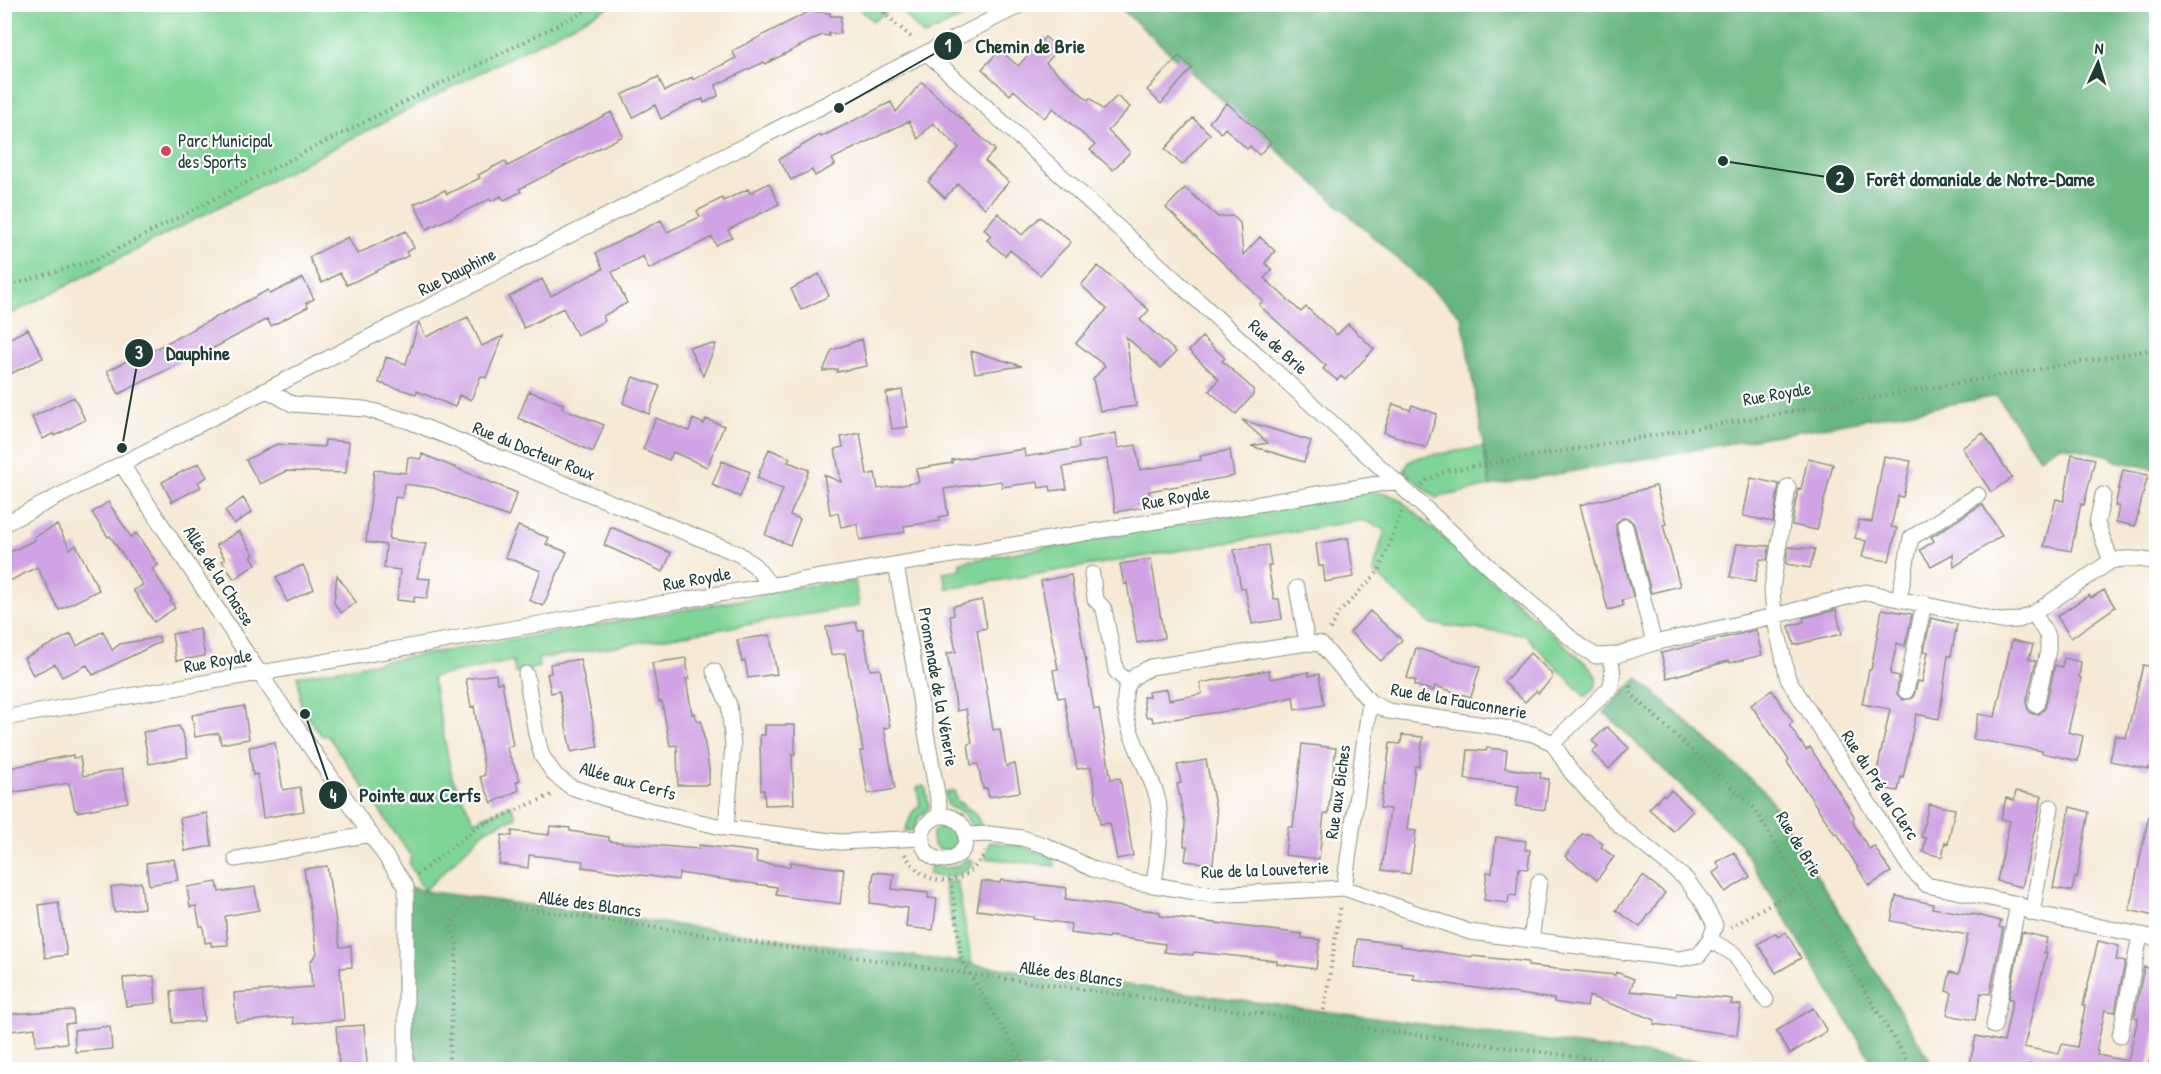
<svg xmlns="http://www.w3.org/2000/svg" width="2161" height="1074" font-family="'Patrick Hand',sans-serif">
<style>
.green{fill:#7fd497;stroke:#4f8866;stroke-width:1.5}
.forest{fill:#67b680;stroke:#437a5a;stroke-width:1.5}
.building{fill:#d0a4e4}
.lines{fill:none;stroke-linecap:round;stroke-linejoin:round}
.street-casing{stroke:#8a9384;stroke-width:17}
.path{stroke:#8a9384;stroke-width:4;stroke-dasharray:1.5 4.5;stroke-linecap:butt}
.street{stroke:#fff;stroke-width:15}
.poi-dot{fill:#d1495b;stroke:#fff;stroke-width:2}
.labels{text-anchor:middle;stroke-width:4.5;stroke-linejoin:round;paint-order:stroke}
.poi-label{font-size:18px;fill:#1f3d34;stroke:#fff;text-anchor:start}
.street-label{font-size:18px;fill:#1f3d34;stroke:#fff}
.leader{fill:none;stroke:#1f3d34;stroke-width:2}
.callout-dot{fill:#1f3d34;stroke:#fff;stroke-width:2}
.mark-label{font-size:18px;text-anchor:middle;font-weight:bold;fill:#fff}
.callout-label{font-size:20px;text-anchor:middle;font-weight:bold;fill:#1f3d34;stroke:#fff;stroke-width:4.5;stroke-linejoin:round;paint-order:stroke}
</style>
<rect width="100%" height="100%" fill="#fff"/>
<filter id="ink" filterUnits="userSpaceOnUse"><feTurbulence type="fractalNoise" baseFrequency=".0167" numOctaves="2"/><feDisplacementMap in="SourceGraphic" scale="12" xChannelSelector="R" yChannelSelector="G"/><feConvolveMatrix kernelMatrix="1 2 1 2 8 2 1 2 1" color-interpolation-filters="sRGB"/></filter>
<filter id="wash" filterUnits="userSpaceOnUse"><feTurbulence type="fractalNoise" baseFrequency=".008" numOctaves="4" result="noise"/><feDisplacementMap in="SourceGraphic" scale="24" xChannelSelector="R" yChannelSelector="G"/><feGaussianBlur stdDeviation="1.35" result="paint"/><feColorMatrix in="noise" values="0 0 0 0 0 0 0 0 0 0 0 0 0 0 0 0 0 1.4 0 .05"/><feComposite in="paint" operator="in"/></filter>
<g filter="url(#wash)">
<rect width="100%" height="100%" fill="#f6e9d5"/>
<path class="green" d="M5 4H612V5L5 317Z
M855 5H988L924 36 897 5 873 21Z
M1483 447 1490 486 1436 498 1404 471 1409 462 1419 457Z
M1369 492 1385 493 1399 499 1591 668 1596 677V686L1585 697 1525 635 1431 624 1373 571 1385 530 1363 520 947 589 943 572 961 569 960 562Z
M855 581 859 606 538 659 539 667 515 673 513 661 432 677 452 777 474 821 511 805 516 817 487 829 424 891 409 864 411 856 328 736 321 735 301 706 298 676 753 598 786 588Z
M923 786 926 789 929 808 919 817 913 831H905L912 813 920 805 917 787Z
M955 791 956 800 975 813 982 827H973L963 813 948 806 945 793Z
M932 838a12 12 0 1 1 24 0a12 12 0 1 1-24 0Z
M990 842 1017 845 1053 857 1055 866 985 858Z
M967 858 974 863C961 876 946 881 928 874L931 866C945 870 957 869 967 858Z
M957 881 972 964 959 962 944 883Z"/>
<path class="forest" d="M1117 5H2156V469L2115 461 2110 456 2060 445 2039 458 1997 396 1490 486 1462 317Z
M1638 678 1767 794 1935 1069H1871L1874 1065 1739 842 1604 712Z
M406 886 424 891 1757 1069 406 1070Z"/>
<g id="blocks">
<path class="building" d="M810 11 830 13V16H841L840 34 829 33V36L822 35 765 64 764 62 716 85 718 96 704 103 703 99 691 103 661 119 655 105 633 117 622 95 658 77 665 91 692 77 693 80 736 58 732 51Z
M1045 37 1059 49 1046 63 1088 100 1090 98 1103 110 1117 96 1130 107 1108 131 1130 152 1113 170 1090 150 1095 145 1053 108 1044 118 1014 90 1010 95 982 69 1000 50 1018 66Z
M1179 56 1192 68 1161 104 1147 90Z
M922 82 995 150 985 161 1009 182 985 208 958 184 945 198 928 182 959 148 933 123 918 139 909 121 832 159 835 165 815 176 812 170 791 180 779 159 820 135 821 137 891 102 896 112Z
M1227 103 1271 142 1259 155 1250 146 1247 149 1225 128 1221 133 1209 122Z
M611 112 623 136 519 189 521 192 504 200 501 196 491 201 490 199 427 229 414 204 445 190 447 194 480 178 478 175 505 161 508 166Z
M1193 118 1210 134 1182 165 1165 149Z
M769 183 779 204 728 230 732 237 716 245 712 237 649 269 643 256 612 272 627 303 603 316 605 321 577 335 563 308 524 328 509 297 542 279 551 296 603 269 596 253 661 220 667 232 700 217 697 211 722 198 723 201 748 189 750 193Z
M1185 188 1218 217 1233 216 1240 223 1243 255 1260 237 1275 251 1265 263 1272 270 1264 278 1301 312 1306 307 1337 335 1348 324 1374 349 1345 380 1341 376 1337 380 1323 369 1326 366 1259 305 1263 301 1166 208Z
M998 213 1022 235 1040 217 1071 242 1040 275 1010 250 1005 256 987 240 991 236 984 229Z
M406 231 414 248 406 252 408 256 347 285 340 273 322 283 309 257 348 237 357 254Z
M1098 266 1149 310 1140 320 1176 352 1161 368 1126 337 1136 406 1100 411 1093 379 1105 366 1076 343 1107 309 1081 285Z
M819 274 829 296 801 310 791 289Z
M303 278 314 299 306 303 308 307 271 326 267 319 201 355 189 361 188 359 119 394 107 371 141 354 142 356 268 290 270 294Z
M468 317 482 346 503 336 486 378 481 376 471 400 459 395 455 407 417 391 416 394 379 383 386 357 406 364 418 324 419 323 426 337Z
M28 329 43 358 4 377V341Z
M1202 337 1225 358 1222 361 1253 389V395L1236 414 1209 391 1219 379 1189 351Z
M862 339 867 366 837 372V369L823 371 832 350Z
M716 344 703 376 689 347Z
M971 351 1022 366 975 373Z
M633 377 660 386 649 414 623 403Z
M902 390 908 427 892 429 886 393Z
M529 391 563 404 562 408 604 425 593 452 518 418Z
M74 397 85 420 55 436 54 433 43 439 32 417Z
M1393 404 1410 410 1412 405 1437 414 1426 448 1384 432Z
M656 418 689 431 693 419 704 424 706 419 724 426 707 467 673 452 669 460 643 449Z
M1242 420 1311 441 1304 462 1251 446 1268 443Z
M860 433 867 475 875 473 878 489 919 482 916 469 952 463V460L1024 449 1025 457 1079 448 1078 440 1116 433 1118 448 1136 445 1140 470 1201 460 1200 456 1230 450 1234 476 1149 491 1151 506 1115 512 1107 459 1063 467 1067 489 1051 491 1050 486 1039 488 1038 482 1002 487 1001 481 944 489 948 515 939 517 940 521 904 526 905 532 860 540 857 524 841 527 838 513 830 514 824 475 841 482 835 449 843 447 841 437Z
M1983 433 2012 478 1991 492 1962 448Z
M325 440 349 442 346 473 286 471 260 484 246 460 277 444 324 447Z
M769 449 790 458 788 462 809 470 790 515 800 519 790 545 765 535 783 489 757 478Z
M422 454 517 493 508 517 434 488 404 484 402 498 395 497 389 539 426 544 417 578 430 579 427 598 414 597V602L397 600 400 570 384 568 386 545 366 542 374 470 406 473 408 457 421 459Z
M2072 454 2095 459 2084 505 2081 504 2071 551 2044 546 2056 499 2064 501Z
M1884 456 1911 461 1903 497 1898 496 1891 527 1897 528 1889 561 1862 557 1866 541 1855 538 1859 520 1872 522Z
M1808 458 1833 464 1817 530 1792 525 1798 488 1801 489Z
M722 461 750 472 740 497 712 485Z
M199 463 207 477 198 482 201 487 172 502 162 482Z
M2123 470 2148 475 2135 526 2116 522 2119 506H2115Z
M1751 478 1779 484 1773 522 1743 516Z
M1656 486 1666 524 1663 525 1680 586 1651 593 1634 524 1628 518H1622L1616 524V529L1633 597 1622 600 1623 606 1608 610 1580 505Z
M243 498 252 512 234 524 225 511Z
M108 502 131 537 136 533 158 565 152 569 172 600 170 601 175 608 154 622 133 590 143 585 110 536 108 537 92 513Z
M1982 504 2002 535 1954 567 1953 554 1931 566 1920 550 1934 541 1931 537Z
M57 525 70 549 76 545 99 590 59 610 37 567 4 584V555L35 540 34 537Z
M518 526 549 538 546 544 567 552 543 606 529 600 541 571 505 557Z
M611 527 671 553 663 572 604 545Z
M239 531 254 555 251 556 256 564 234 579 222 561 225 559 216 545Z
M1348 538 1354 577 1325 582 1323 566H1319L1316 544Z
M1737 544 1769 546 1767 560 1760 559 1755 582 1730 577Z
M1268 545 1271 565 1268 566 1274 599H1279L1282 619 1252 624 1245 588H1241L1234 550Z
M1788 547 1815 549 1810 568 1786 564Z
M1151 559 1164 638 1137 643 1127 583 1124 584 1120 564Z
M303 565 314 589 287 602 276 577Z
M337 575 356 602 341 613 334 603Z
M1071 575 1094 709H1099L1111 779 1120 778 1133 856 1117 859 1110 823 1100 824 1091 767 1077 769 1064 697 1058 698 1053 670 1058 669 1041 581Z
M2104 590 2115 607 2071 638 2057 616 2089 595 2091 598Z
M982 600 987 628 977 630 993 730 1000 729 1006 766 1015 764 1020 792 989 797 987 788 983 789 978 764 971 765 968 744 972 743 966 709 957 711 947 653 956 652 950 616 954 615 953 606Z
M1882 609 1912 614 1905 646 1897 643 1890 674 1899 676 1897 694 1903 700 1913 698 1918 681 1922 682 1928 652 1924 651 1931 618 1957 624 1951 656H1948L1939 719 1916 714 1903 778 1901 777 1898 791 1878 788 1881 772 1877 771 1890 709 1862 704 1869 670H1871Z
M1836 610 1842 634 1794 645 1789 626 1804 622 1803 618Z
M1370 611 1402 640 1381 661 1350 632Z
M856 622 858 630H863L870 670 880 669 890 727 884 728 895 789 868 794 860 751H863L845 653 831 655 826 627Z
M200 629 205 656 176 661 172 634Z
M1756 630 1762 655 1730 663 1729 661 1667 678 1661 653Z
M103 631 112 650 120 644 159 637 160 642 93 675 87 665 62 677 55 664 33 675 24 658 71 634 77 646Z
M770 635 777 674 748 678 745 661 742 662 737 640Z
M2012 640 2033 645 2029 659 2036 661 2026 703 2029 712 2033 714H2039L2045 708 2055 665 2062 667 2064 658 2081 662 2079 677 2081 678 2068 732 2083 736 2078 761 2042 753V751L1973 739 1978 714 1995 717Z
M1416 648 1480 667 1471 697 1435 686 1433 691 1414 685 1416 681 1407 678Z
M1530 653 1551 673 1552 679 1538 693 1536 691 1525 702 1504 682Z
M686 658 689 679H686L692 714 695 713 697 721H701L709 769V785H678L677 745 670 746 662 702H659L652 663Z
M580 659 598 747 571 752 559 691 551 693 547 674 551 673 550 664Z
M2143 665 2157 668V769L2149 767 2148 769 2110 761 2115 735 2126 738Z
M1269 670 1270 679 1309 672V676L1319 674 1324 705 1295 710 1293 697 1248 708 1153 722 1152 717H1146L1143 697H1149L1148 692 1167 689 1169 700 1202 694 1200 683Z
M496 674 497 683 502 682 513 746 506 747 520 780 516 782 519 790 492 803 480 777 485 775 474 706 471 707 466 679Z
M1772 690 1793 722 1789 725 1806 750 1810 747 1854 816 1853 823 1869 849 1874 846 1891 872 1869 886 1837 833 1835 834 1787 762 1789 760 1751 705Z
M244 706 249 739 221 744 219 733 195 737 192 715Z
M765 725H795V754H792L794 804 765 805 764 790H761L760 735H765Z
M179 726 184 738 188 757 149 764 143 732Z
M1607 727 1629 748 1609 769 1592 752 1598 746 1592 741Z
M1402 735 1423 737 1419 766H1415L1407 830 1416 831 1410 874 1382 870 1390 809 1380 808 1384 783 1385 784 1390 743 1401 744Z
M275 742 283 790 300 787 304 811 263 818 257 774 253 775 249 747Z
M1302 744 1336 748 1328 814H1324L1319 859 1285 855 1288 827H1293Z
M1487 748 1507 750 1505 768 1541 773 1540 778 1549 779 1545 810 1516 806 1519 786 1465 779 1468 750 1486 751Z
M73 755V758L80 757 83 776 122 769 128 802 77 812V810H75L69 783 4 794V769Z
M1206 760 1217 815 1213 864 1185 861 1187 846H1184L1185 822 1177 784 1181 783 1177 765Z
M1671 790 1693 811 1673 831 1649 809 1663 794 1665 796Z
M2016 791 2042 796 2022 887 1997 881 2010 821 2001 819 2006 798 2014 800Z
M1929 804 1955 809 1948 843 1945 842 1942 857 1923 852 1926 838 1921 837Z
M2070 807 2089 812 2077 878H2075L2072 891 2053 888Z
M207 813 212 846 185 851 180 818Z
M2149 815H2157V904L2154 916 2129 910Z
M550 826 570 828V831L609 837V841L625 843 699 849V845L757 852 756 862 790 867V862L844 869 840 904 776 895 777 887 679 873 678 880 582 867 583 861 529 855 528 868 499 864 502 835 512 836V831L549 835Z
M1582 834H1589L1603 844 1601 847 1614 857 1597 880 1565 856Z
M1496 837 1526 841 1525 850H1530L1528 869 1519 868 1516 896 1509 895 1508 903 1484 900 1487 872 1492 873Z
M1734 852 1750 877 1725 892 1713 873 1720 868 1717 862Z
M174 859 178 880 149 885 146 863Z
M327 866 340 947 351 946 352 967 340 968 344 1020 294 1024 293 1017 236 1022 234 993 312 987 310 962 317 953 304 869Z
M874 872 894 874 892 889 928 893V898L937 899 933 930 906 927 908 908 870 903Z
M1643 876 1665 893 1640 927 1616 910Z
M1001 880 1067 888 1065 899 1160 912V916L1302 934V938L1320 940 1316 969 1277 964V961L1234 956 1194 952 1193 955 1164 952 1165 944 1109 936 1108 938 1070 933 1071 924 1033 919 1034 917 977 910 982 881 1000 883Z
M141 882 144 908 114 912 111 887Z
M217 882 219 892 255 887 259 910 225 916 228 945 211 946V942L205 943 203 926H200L196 906 190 907 187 887Z
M1896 896 1933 904 1932 908 1972 915 1973 914 2001 921 1999 927 2003 928 1990 994 1981 993 1975 1020 1947 1015 1952 993 1946 991 1950 972 1959 974 1968 935 1891 921Z
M58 902 67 955 45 958 39 905Z
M1786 932 1801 958 1776 973 1758 944 1775 933 1778 937Z
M2022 932 2047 938 2044 953H2047L2024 1047 2059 1054 2062 1044 2077 1047 2085 1006H2083L2098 941 2119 946 2116 960 2125 962 2115 1012 2105 1010 2096 1051H2098L2097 1055 2128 1061 2138 1018 2134 1017 2144 967 2157 970V1027L2147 1070H2055L2029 1064 2028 1070H2011L1991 1065 1990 1070 1969 1067 1976 1036 2004 1042 2013 999H2009Z
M1357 939 1400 944V946L1472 957V956L1528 962V966L1615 975 1616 972 1634 979 1630 991 1676 996V993L1732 999 1731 1004 1741 1005 1737 1035 1654 1024 1655 1020 1589 996 1587 1007 1558 1003 1554 1002V999L1413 979 1414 974 1354 967Z
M154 976 156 1003 126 1006 123 978Z
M201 988 204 1021 173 1023 171 991Z
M1813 1008 1827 1031 1790 1054 1776 1031Z
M73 1010 74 1023 65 1024 67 1043 36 1046 35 1028 11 1031 10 1014Z
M364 1025 367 1064 339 1066 336 1027Z
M110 1026 112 1049 75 1052 74 1030Z"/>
</g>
</g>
<g filter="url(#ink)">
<use href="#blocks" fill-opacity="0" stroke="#8a9384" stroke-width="1.5"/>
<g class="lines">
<defs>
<path id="street" d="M927 53 1495 572 1581 647 1596 656 1616 655 1654 643 1774 616 1866 592 2000 621 2019 620 2034 613 2111 561C2127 557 2140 559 2156 562
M267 390 292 404 365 409 409 421 739 554 755 566 771 586
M122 465 260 674 406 886V1070
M1788 487 1772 588 1774 616 1788 679 1911 869 1927 885 2018 904 2032 913 2156 938
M2103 495 2097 523 2111 561
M4 524 1022 4
M1625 527 1654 643
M896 565 941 816
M1092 574 1095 599 1104 609 1116 671 1128 683
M1297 588 1307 643
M1899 599 1911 538 1978 495
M2034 613 2048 637V651L2036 705
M714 671 729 705 733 746 726 828
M526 674 536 734 542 756 555 775 571 787 619 803 726 828 840 842 922 838
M1906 691 1924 603
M4 718 516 628 1396 481
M922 838a22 22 0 1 1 44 0a22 22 0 1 1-44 0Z
M966 835 989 834 1022 838 1044 845 1093 869 1130 881 1213 895 1344 888 1470 932 1679 959 1699 955 1710 940 1715 925 1702 901 1686 879 1619 825 1571 772 1553 743
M236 859 371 834
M1154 885C1157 857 1164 825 1157 797 1149 767 1112 712 1129 683 1133 675 1144 671 1151 667L1307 643 1321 644 1370 702 1388 711 1499 727 1533 734 1553 743 1610 688C1614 676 1613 668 1609 656
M1344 888 1370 702
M2032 913 2051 807
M1531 940 1539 882
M1710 940 1734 954 1766 1000
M1994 1026 2018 904
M2120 1036 2140 936"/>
</defs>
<use href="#street" class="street-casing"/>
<path class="path" d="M874 4 914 40
M885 13 902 4
M4 287 98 259 309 150 599 4
M1422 485 1427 480 1447 471 2156 349
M1330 629 1339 613 1379 571 1402 510
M1630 686 1631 694 1754 808 1913 1070
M905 854C925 891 967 889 985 852
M417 875 477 827 554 794
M951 880 962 961 1028 1070
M1731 927 1801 886
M1322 1022 1341 904
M452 1070 449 1057 457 945 451 926 467 900 970 974 1673 1070"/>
<use href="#street" class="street"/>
</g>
</g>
<circle class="poi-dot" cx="166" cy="151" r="6"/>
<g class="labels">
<g class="poi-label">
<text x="178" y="147">Parc Municipal<tspan x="178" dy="21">des Sports</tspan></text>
</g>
<g class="street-label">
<text transform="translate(457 272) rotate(-27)" y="6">Rue Dauphine</text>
<text transform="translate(1278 347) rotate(42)" y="6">Rue de Brie</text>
<text transform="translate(1777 394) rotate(-10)" y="6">Rue Royale</text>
<text transform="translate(534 451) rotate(22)" y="6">Rue du Docteur Roux</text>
<text transform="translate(1176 498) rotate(-10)" y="6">Rue Royale</text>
<text transform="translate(219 576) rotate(57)" y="6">Allée de la Chasse</text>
<text transform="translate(697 579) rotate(-10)" y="6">Rue Royale</text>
<text transform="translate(218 661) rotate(-10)" y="6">Rue Royale</text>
<text transform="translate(938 687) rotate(80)" y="6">Promenade de la Vénerie</text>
<text transform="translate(1459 701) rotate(10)" y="6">Rue de la Fauconnerie</text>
<text transform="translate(628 781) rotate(16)" y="6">Allée aux Cerfs</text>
<text transform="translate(1880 785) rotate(57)" y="6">Rue du Pré au Clerc</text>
<text transform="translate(1338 792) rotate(-82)" y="6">Rue aux Biches</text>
<text transform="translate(1799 844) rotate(59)" y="6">Rue de Brie</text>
<text transform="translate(1265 870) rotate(-2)" y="6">Rue de la Louveterie</text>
<text transform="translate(590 904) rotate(8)" y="6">Allée des Blancs</text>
<text transform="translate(1071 974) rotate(8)" y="6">Allée des Blancs</text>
</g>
</g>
<path class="leader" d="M839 108L948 46M1723 161L1840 179M122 448L139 353M305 714L333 795"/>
<g class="callout-dot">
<circle cx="839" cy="108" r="6"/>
<circle cx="1723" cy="161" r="6"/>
<circle cx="122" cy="448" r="6"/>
<circle cx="305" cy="714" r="6"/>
<circle cx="948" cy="46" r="15"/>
<circle cx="1840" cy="179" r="15"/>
<circle cx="139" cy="353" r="15"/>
<circle cx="333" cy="795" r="15"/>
</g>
<g class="mark-label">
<text x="948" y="52">1</text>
<text x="1840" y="185">2</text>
<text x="139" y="359">3</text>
<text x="333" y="802">4</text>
</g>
<g class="callout-label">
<text x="1030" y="53">Chemin de Brie</text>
<text x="1981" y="186">Forêt domaniale de Notre-Dame</text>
<text x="198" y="360">Dauphine</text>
<text x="420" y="802">Pointe aux Cerfs</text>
</g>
<rect width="2161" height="1074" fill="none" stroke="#fff" stroke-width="24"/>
<g transform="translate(2098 63) rotate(4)" stroke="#ffffff" stroke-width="4.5" paint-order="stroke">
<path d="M0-4.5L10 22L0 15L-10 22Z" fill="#1f3d34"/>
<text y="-9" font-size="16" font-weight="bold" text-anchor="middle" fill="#1f3d34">N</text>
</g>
</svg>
